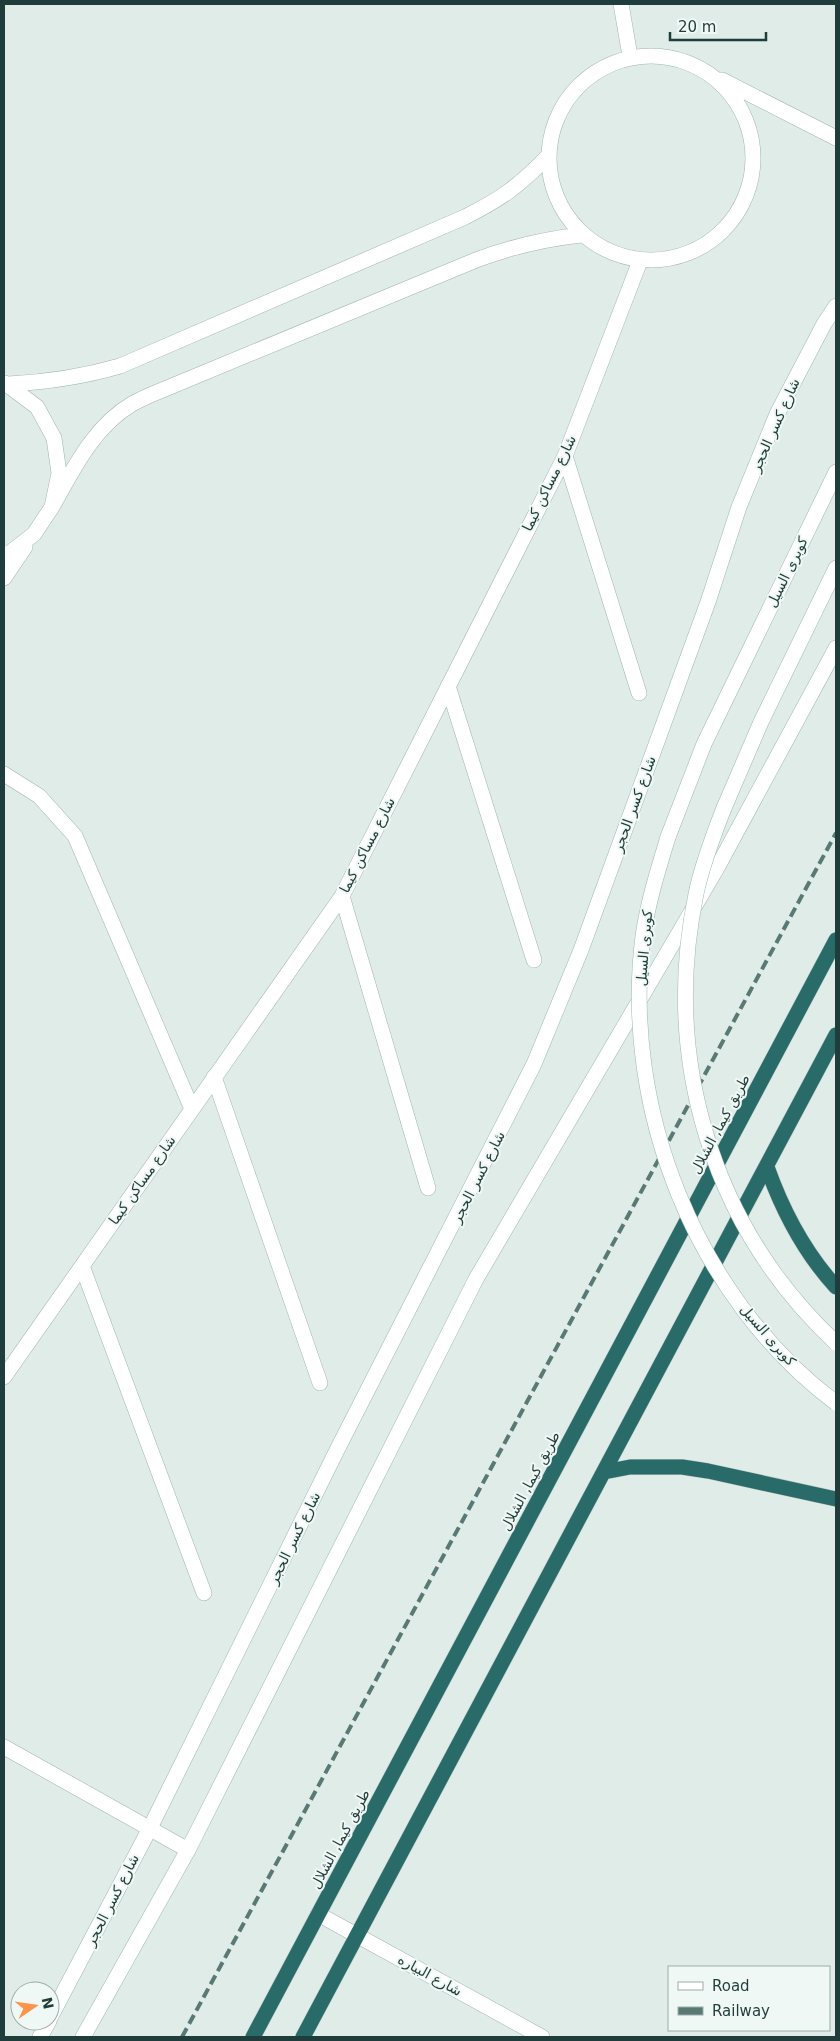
<svg xmlns="http://www.w3.org/2000/svg" width="840" height="2041" font-family="'DejaVu Sans',Cairo,sans-serif">
<style>
.lines{fill:none;stroke-linecap:round;stroke-linejoin:round}
.street-casing{stroke:#a2b4b0;stroke-width:16}
.secondary-casing{stroke:#9db8b3;stroke-width:16}
.highway-casing{stroke:#c0c9c8;stroke-width:16}
.street{stroke:#fff;stroke-width:15}
.secondary{stroke:#fff;stroke-width:15}
.highway{stroke:#296b68;stroke-width:15}
.rail{stroke:#597975;stroke-width:4;stroke-dasharray:10 5;stroke-linecap:butt}
.secondary-bridge-casing{stroke:#9db8b3;stroke-width:16;stroke-linecap:butt}
.secondary-bridge{stroke:#fff;stroke-width:15}
.labels{text-anchor:middle;stroke-width:4;stroke-linejoin:round;paint-order:stroke}
.street-label{font-size:14px;fill:#1f3d3a;stroke:#f0f8f5}
</style>
<rect width="100%" height="100%" fill="#dfece8"/>
<g class="lines">
<defs>
<path id="street" d="M621 4 630 56
M549 158a102 102 0 1 1 204 0a102 102 0 1 1-204 0Z
M722 80 836 138
M9 384C49 382 82 377 120 366L465 217C501 199 519 186 547 157
M565 456 639 693
M52 507C73 470 93 427 132 404 141 399 150 395 160 391L476 260C511 247 544 239 581 235
M4 555 11 552 34 534 52 507 59 473 54 438 37 407 5 383
M4 578 25 547
M448 686 534 960
M4 774 39 796 75 836 192 1109
M342 896 428 1188
M214 1077 320 1383
M82 1266 204 1593
M4 1377 342 896 565 456 640 261
M4 1747 188 1850
M318 1914 542 2037"/>
<path id="secondary" d="M724 808 761 722 836 568
M668 837 704 744 836 472
M50 2018 149 1830 338 1448 534 1064 581 950 708 602 739 507 777 414 824 324 836 306
M40 2037 49 2021
M83 2037 188 1850 476 1279 717 868 836 648"/>
<path id="highway" d="M767 1167C783 1212 804 1252 836 1287
M604 1472 630 1467H682L708 1471 836 1499
M253 2037 836 940
M303 2037 836 1035"/>
</defs>
<use href="#street" class="street-casing"/>
<use href="#secondary" class="secondary-casing"/>
<use href="#highway" class="highway-casing"/>
<use href="#street" class="street"/>
<use href="#secondary" class="secondary"/>
<use href="#highway" class="highway"/>
<path class="rail" d="M182 2037 836 833"/>
<defs>
<path id="secondary-bridge" d="M724 808C713 836 702 865 696 894 662 1059 712 1227 836 1343
M668 837C658 870 648 902 643 936 621 1108 696 1298 836 1403"/>
</defs>
<use href="#secondary-bridge" class="secondary-bridge-casing"/>
<use href="#secondary-bridge" class="secondary-bridge"/>
</g>
<g class="labels">
<g class="street-label">
<text transform="translate(775 425) rotate(-66)" y="5">شارع كسر الحجر</text>
<text transform="translate(549 483) rotate(-64)" y="5">شارع مساكن كيما</text>
<text transform="translate(787 572) rotate(-64)" y="5">كوبرى السيل</text>
<text transform="translate(634 804) rotate(-70)" y="5">شارع كسر الحجر</text>
<text transform="translate(367 845) rotate(-63)" y="5">شارع مساكن كيما</text>
<text transform="translate(644 948) rotate(-85)" y="5">كوبرى السيل</text>
<text transform="translate(720 1124) rotate(-62)" y="5">طريق كيما, الشلال</text>
<text transform="translate(478 1177) rotate(-63)" y="5">شارع كسر الحجر</text>
<text transform="translate(142 1180) rotate(-55)" y="5">شارع مساكن كيما</text>
<text transform="translate(768 1335) rotate(49)" y="5">كوبرى السيل</text>
<text transform="translate(530 1481) rotate(-62)" y="5">طريق كيما, الشلال</text>
<text transform="translate(294 1538) rotate(-64)" y="5">شارع كسر الحجر</text>
<text transform="translate(340 1839) rotate(-62)" y="5">طريق كيما, الشلال</text>
<text transform="translate(112 1900) rotate(-63)" y="5">شارع كسر الحجر</text>
<text transform="translate(430 1975) rotate(29)" y="5">شارع البياره</text>
</g>
</g>
<rect width="840" height="2041" fill="none" stroke="#1f3d3a" stroke-width="10"/>
<rect x="668" y="1966" width="162" height="65" fill="#f0f8f5" stroke="#9cadaa"/>
<rect x="678" y="1982" width="25" height="8" fill="#ffffff" stroke="#9cadaa"/>
<text x="712" y="1991" font-size="15" fill="#1f3d3a">Road</text>
<rect x="678" y="2007" width="25" height="8" fill="#597975" stroke="#9cadaa"/>
<text x="712" y="2016" font-size="15" fill="#1f3d3a">Railway</text>
<g transform="translate(35 2006) rotate(77)"><circle r="24" fill="#f0f8f5" stroke="#9cadaa"/>
<path d="M0-4L9 19L0 12L-9 19Z" fill="#fc944c"/>
<text y="-8" font-size="14" font-weight="bold" text-anchor="middle" fill="#1f3d3a">N</text>
</g>
<path d="M670 32v8h96v-8" fill="none" stroke="#1f3d3a" stroke-width="2.5"/>
<text x="678" y="32" font-size="15" fill="#1f3d3a" stroke="#f0f8f5" stroke-width="4" paint-order="stroke">20 m</text>
</svg>
